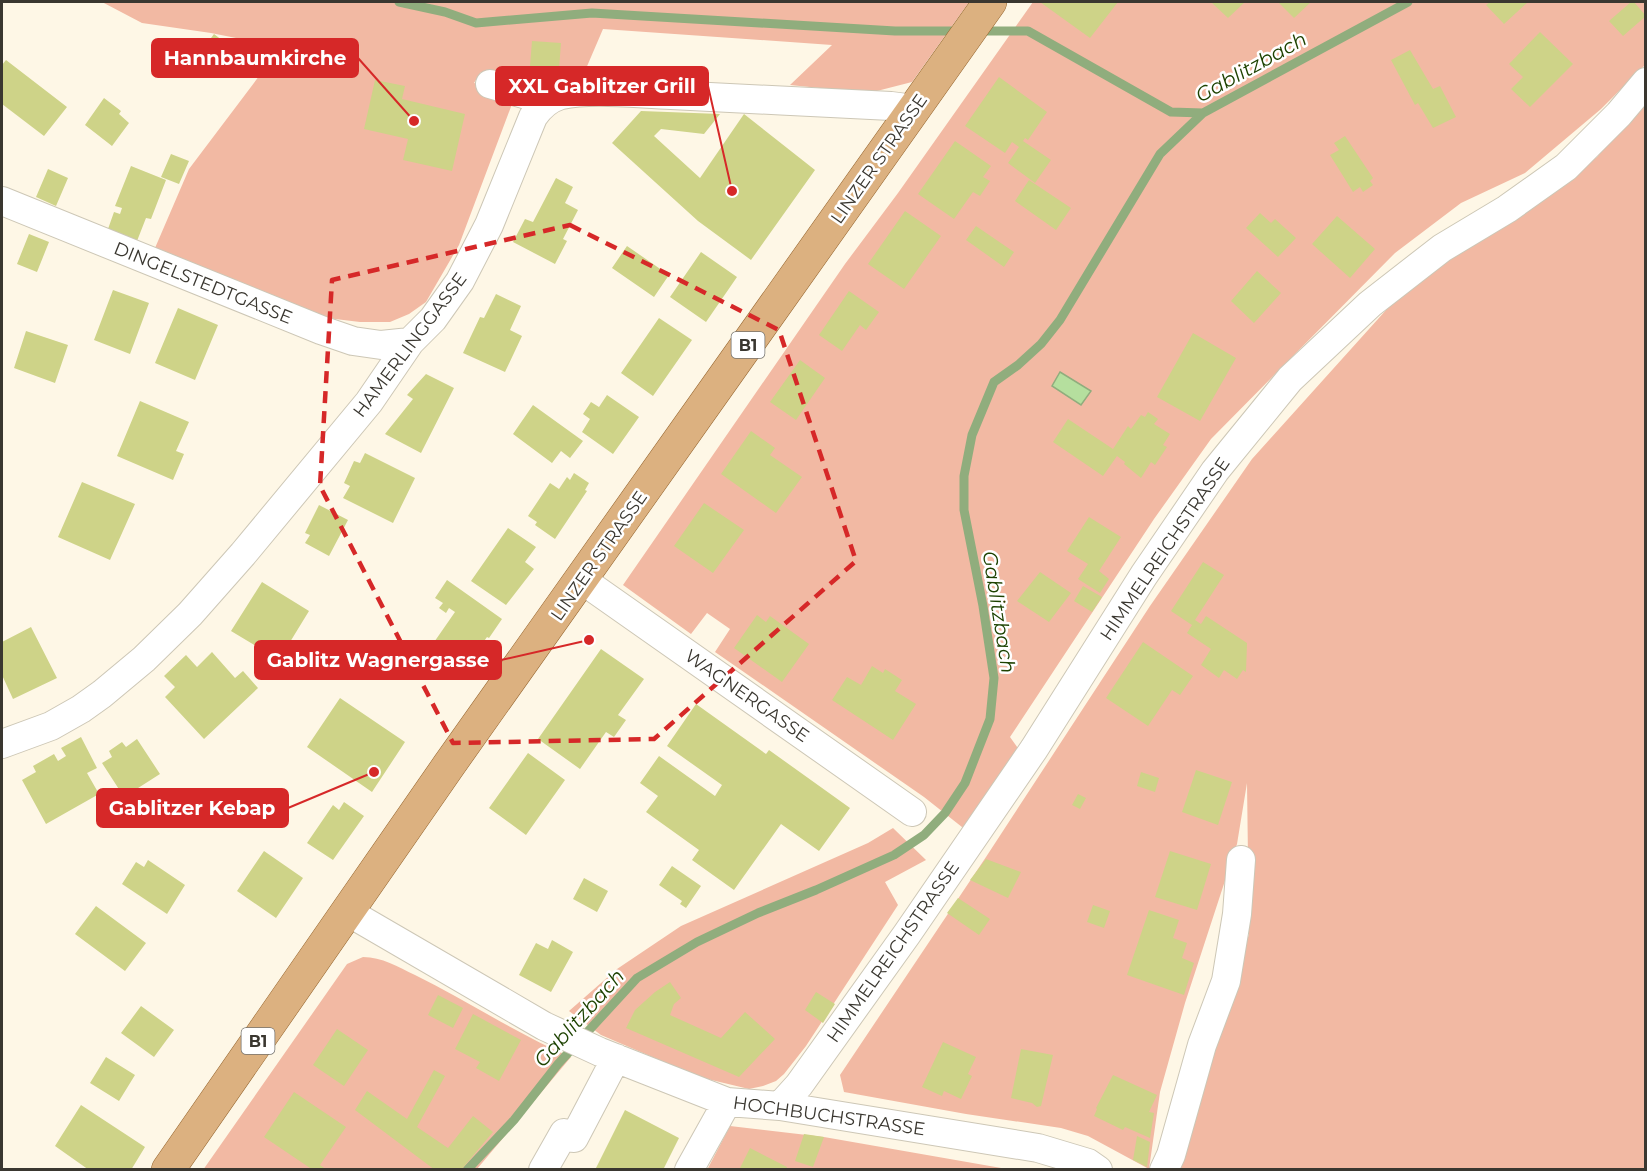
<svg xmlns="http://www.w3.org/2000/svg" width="1647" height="1171" font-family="Montserrat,sans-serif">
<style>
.green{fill:#f2b9a3}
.water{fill:#b5df9e;stroke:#90ad7d;stroke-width:1.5}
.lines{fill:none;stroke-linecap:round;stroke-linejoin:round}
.stream{stroke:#90ad7d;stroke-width:9}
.building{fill:#ced388}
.minor-casing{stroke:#cdc7b6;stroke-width:30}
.major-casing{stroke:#94642d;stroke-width:34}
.minor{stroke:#fff;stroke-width:28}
.major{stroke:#dcb180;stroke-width:33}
.marked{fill:none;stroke:#d62828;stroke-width:4.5;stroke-dasharray:12 8;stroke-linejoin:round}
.labels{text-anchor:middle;stroke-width:5;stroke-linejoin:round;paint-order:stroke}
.shield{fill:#fff;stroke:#75736e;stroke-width:1.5}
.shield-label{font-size:16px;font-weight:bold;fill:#3a3730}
.street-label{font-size:18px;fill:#3a3730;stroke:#fff}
.water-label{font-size:20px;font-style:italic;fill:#1d4200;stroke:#fff}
.leader{fill:none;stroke:#d62828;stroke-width:2}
.callout-dot{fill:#d62828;stroke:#fff;stroke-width:2}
.callout{fill:#d62828;stroke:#d62828;stroke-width:2}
.callout-label{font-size:20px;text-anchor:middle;font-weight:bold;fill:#fff}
</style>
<rect width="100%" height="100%" fill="#fef7e6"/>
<path class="green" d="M102 2H969L912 82 869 93 790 85 832 45 603 29 582 78 542 79 481 72 474 83 490 87 512 104 459 245 426 302 409 314 390 322H360L327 318 155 248 189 169 281 47 211 33 142 23Z
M1033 2H1645V65L1601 109 1525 173 1461 203 1395 253 1211 439 1154 519 1010 737 1020 751 967 831 924 797 715 652 730 629 707 613 691 634 623 585 845 264 898 193Z
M1645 98V1169H1180L1249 934 1247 783 1237 844 1185 1003 1160 1092 1149 1169 1088 1136 1061 1128 966 1114 844 1092 840 1075 986 857 1150 606 1252 459 1414 279 1511 217 1597 157Z
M893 828 926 860 885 882 898 905 806 1046 784 1074 776 1081 763 1086 749 1089 699 1077 601 1035 569 1011 617 969 681 926 868 843Z
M363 957C382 957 398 967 415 975 468 1001 517 1034 571 1057L477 1169 203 1170 347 964Z
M730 1126 824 1137 1007 1169 707 1170Z"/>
<path class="water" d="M1060 372 1091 391 1081 405 1052 386Z"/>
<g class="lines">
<path class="stream" d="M399 2 445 12 476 23 592 13 895 31H960
M980 31H1028L1171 112 1203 113
M467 1170 514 1120 558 1064 637 978 697 942 758 913 816 890 894 855 924 835 945 813 965 783 990 719 994 678 983 606 964 510V476L972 435 994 382 1018 365 1041 344 1060 320 1160 154 1203 113 1408 2"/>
</g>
<path class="building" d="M1040 2H1118L1090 38Z
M1211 2H1245L1228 18Z
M1278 2H1311L1294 18Z
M1490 2H1528L1504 24 1486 5Z
M1631 2H1634L1646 16 1623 36 1609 21Z
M1540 32 1573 64 1530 107 1511 89 1523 77 1509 64Z
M214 34 227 44 213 62 200 53Z
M532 41 561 43 559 69 530 66Z
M1410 50 1433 89 1440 86 1456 117 1433 128 1418 103 1415 105 1391 60Z
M6 60 67 107 44 136 2 104V65Z
M999 77 1047 112 1028 140 1025 138 1023 141 1051 160 1035 183 1008 163 1019 147 1012 142 1005 153 965 126Z
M375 80 405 86 402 99 465 114 452 171 403 160 408 139 364 129Z
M104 98 121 111 119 114 129 123 112 146 85 125Z
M641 111 720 114 704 134 661 129 654 136 700 178 744 114 815 170 751 260 698 221 612 143Z
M1345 136 1373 178 1370 181 1373 185 1363 192 1360 187 1353 192 1330 155 1339 150 1334 143Z
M955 141 991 166 983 177 990 181 980 196 973 192 954 219 918 194Z
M171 154 189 161 179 184 161 177Z
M131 166 166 180 151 219 146 218 137 241 108 229 114 212 120 214 122 208 115 206Z
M48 169 68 178 56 206 36 197Z
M556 178 573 187 565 203 578 210 563 239 567 241 555 264 513 242 525 219 533 222Z
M1029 180 1071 208 1056 230 1015 201Z
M905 211 941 236 904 289 868 264Z
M1260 213 1271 223 1275 219 1296 238 1278 257 1246 228Z
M1337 216 1375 249 1350 278 1312 244Z
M976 226 1014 252 1004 267 966 240Z
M29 234 49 242 37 272 17 264Z
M627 246 669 275 654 297 612 268Z
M701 252 737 277 706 322 670 297Z
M1257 271 1281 293 1254 323 1231 301Z
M113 290 149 303 130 354 94 340Z
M849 291 879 312 866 330 860 325 842 351 819 335Z
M496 294 521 306 510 330 522 336 505 372 463 353 480 317 484 318Z
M178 308 218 325 195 380 155 363Z
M659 318 692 340 653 396 621 373Z
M26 331 68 345 55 383 14 368Z
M1193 333 1236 358 1200 421 1157 397Z
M800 360 825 378 796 420 770 402Z
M426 374 454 388 421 453 385 434 413 399 407 395Z
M607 395 639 417 613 454 582 432 590 419 583 414 591 402 599 407Z
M140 401 189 422 176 451 184 454 173 480 117 456Z
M533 405 583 441 570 458 561 451 552 463 513 434Z
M1148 412 1158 419 1154 424 1170 434 1163 445 1167 447 1155 465 1151 462 1141 478 1124 464 1125 462 1117 456 1103 476 1053 442 1068 419 1113 449 1128 426 1131 429 1141 415 1145 417Z
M751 431 775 448 770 455 802 477 776 513 721 474Z
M365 453 415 478 393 523 343 498 350 486 344 483 354 461 360 463Z
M574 473 589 483 585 490 587 491 555 539 535 525 537 522 528 516 550 483 559 489 567 477 570 480Z
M82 482 135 504 110 560 58 537Z
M704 503 744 530 713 573 674 546Z
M319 505 348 520 329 556 305 543 310 535 305 533Z
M1089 517 1121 537 1099 571 1109 579 1100 593 1078 579 1088 564 1067 551Z
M508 528 536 547 525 562 534 569 506 605 471 581Z
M1203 562 1224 575 1195 620 1201 624 1206 616 1247 643 1246 672 1243 670 1237 679 1224 670 1219 678 1201 665 1211 649 1187 633 1192 625 1171 611Z
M1040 572 1071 593 1049 622 1017 601Z
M447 580 502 619 489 638 487 637 463 671 430 648 455 612 449 608 446 613 439 608 443 603 435 598Z
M262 582 309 611 279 660 231 631Z
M1083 586 1102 597 1092 612 1074 601Z
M757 615 766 622 770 616 809 644 782 682 734 648Z
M31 627 57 678 13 699 2 675V642Z
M1143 642 1193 676 1180 695 1172 690 1148 726 1106 698Z
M601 649 644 679 618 715 626 720 614 737 606 732 580 769 538 739Z
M212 652 235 678 243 671 258 688 204 739 165 697 175 687 164 676 186 655 197 667Z
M872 666 883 673 885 669 902 680 895 691 916 704 893 740 832 700 847 677 861 685Z
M340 698 405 742 372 792 307 747Z
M696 704 766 754 769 750 850 808 819 851 781 824 734 890 692 860 699 850 646 812 658 796 640 783 659 756 715 796 722 785 667 746Z
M81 737 97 768 87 773 99 794 46 824 22 780 36 772 33 766 54 754 58 761 66 756 61 748Z
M137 739 160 774 124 797 102 763 112 757 109 751 122 742 126 747Z
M528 753 565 780 526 835 489 808Z
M1196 770 1232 782 1218 825 1182 812Z
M1141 772 1159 778 1155 792 1137 786Z
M1078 794 1086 798 1080 809 1072 805Z
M344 802 364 816 333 860 307 843 333 805 339 810Z
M264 851 303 878 276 918 237 891Z
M1170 851 1211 864 1197 910 1155 897Z
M986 859 1021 872 1008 898 970 880Z
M148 860 185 885 167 914 122 884 136 862 144 867Z
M672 866 701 886 686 908 680 904 682 901 659 885Z
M584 878 608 891 597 912 573 899Z
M958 898 990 919 979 935 947 913Z
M1093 905 1110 911 1104 928 1087 922Z
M96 906 146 943 125 971 75 934Z
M1149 910 1179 920 1173 938 1187 943 1182 958 1194 963 1184 995 1127 975Z
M552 940 573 952 551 992 519 975 536 943 548 949Z
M670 982 681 998 674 1004 670 1015 721 1038 745 1012 775 1039 739 1077 626 1028 635 1010 655 992Z
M816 992 835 1004 823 1023 805 1010Z
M438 995 463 1008 453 1028 428 1015Z
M141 1006 174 1030 154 1057 121 1033Z
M473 1014 521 1040 499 1081 476 1068 480 1062 455 1049Z
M337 1029 368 1050 344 1086 313 1065Z
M943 1042 976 1057 968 1074 972 1076 961 1099 944 1091 942 1096 922 1087Z
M1021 1049 1053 1055 1041 1106 1037 1107 1032 1103 1011 1098Z
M106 1057 135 1075 119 1101 90 1083Z
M434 1070 445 1076 417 1127 448 1148 473 1116 493 1132 461 1170H435L355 1110 367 1091 407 1119Z
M1113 1075 1157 1095 1149 1112 1154 1113 1150 1138 1125 1127 1123 1130 1094 1116 1097 1109 1096 1108Z
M294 1092 346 1127 320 1165 327 1170H313L264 1137Z
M81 1105 145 1147 131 1170H89L55 1146Z
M625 1110 679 1138 663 1170H595Z
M804 1134 824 1137 813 1167 795 1161Z
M1137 1136 1150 1142 1147 1167 1133 1160Z
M750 1148 787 1167 786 1170H739Z"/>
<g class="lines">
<defs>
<path id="minor" d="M490 84 547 101
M2 201 321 330 353 341 381 345 410 342
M582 580 912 812
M2 744 51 726 81 709 102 694 144 659 190 614 243 554 369 402 410 342 433 319 460 281 489 225 533 117C540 106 548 99 561 95 592 88 638 94 671 95 744 99 818 102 891 106L914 109
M348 912 544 1026 600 1052 727 1102 780 1106 1038 1148 1088 1163 1098 1170
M780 1106 799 1085 907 934 1034 749 1144 575 1215 471 1290 379 1370 304 1442 248 1507 209 1566 167 1619 114 1646 82
M543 1170 564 1133 574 1138 616 1058
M689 1170 727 1102
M1164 1170 1171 1155 1202 1045 1226 981 1237 914 1241 860"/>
<path id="major" d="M168 1170 449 765 990 2"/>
</defs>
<use href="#minor" class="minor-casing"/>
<use href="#major" class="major-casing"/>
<use href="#minor" class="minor"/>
<use href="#major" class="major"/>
</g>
<path class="marked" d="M570 225 779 330 856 561 654 739 453 743 320 486 332 280Z"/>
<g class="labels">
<g class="shield">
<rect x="731.5" y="332" width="33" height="26" rx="4.5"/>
<rect x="241.5" y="1028" width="33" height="26" rx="4.5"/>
</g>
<g class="shield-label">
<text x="748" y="351">B1</text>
<text x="258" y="1047">B1</text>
</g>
<g class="street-label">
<text transform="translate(879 159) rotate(-55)" y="6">LINZER STRASSE</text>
<text transform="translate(203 283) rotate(22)" y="6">DINGELSTEDTGASSE</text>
<text transform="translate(410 345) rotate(-53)" y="6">HAMERLINGGASSE</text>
<text transform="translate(1165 549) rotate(-56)" y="6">HIMMELREICHSTRASSE</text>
<text transform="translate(599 556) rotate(-55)" y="6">LINZER STRASSE</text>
<text transform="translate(747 696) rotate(35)" y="6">WAGNERGASSE</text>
<text transform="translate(893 952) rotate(-55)" y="6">HIMMELREICHSTRASSE</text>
<text transform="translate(829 1116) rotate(8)" y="6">HOCHBUCHSTRASSE</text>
</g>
<g class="water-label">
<text transform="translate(1251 67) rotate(-29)" y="7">Gablitzbach</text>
<text transform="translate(999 612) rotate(81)" y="7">Gablitzbach</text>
<text transform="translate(579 1018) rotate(-48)" y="7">Gablitzbach</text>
</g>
</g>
<path class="leader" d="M414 121L358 58M732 191L708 86M589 640L501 660M374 772L288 808"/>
<g class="callout-dot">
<circle cx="414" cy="121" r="6"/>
<circle cx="732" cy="191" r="6"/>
<circle cx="589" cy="640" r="6"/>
<circle cx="374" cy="772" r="6"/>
</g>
<g class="callout">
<rect x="152" y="39" width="206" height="38" rx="6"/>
<rect x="496" y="67" width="212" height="38" rx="6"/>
<rect x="255" y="641" width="246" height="38" rx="6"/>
<rect x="97" y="789" width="191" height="38" rx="6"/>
</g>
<g class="callout-label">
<text x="255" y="65">Hannbaumkirche</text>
<text x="602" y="93">XXL Gablitzer Grill</text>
<text x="378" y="667">Gablitz Wagnergasse</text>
<text x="192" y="815">Gablitzer Kebap</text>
</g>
<rect width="1647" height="1171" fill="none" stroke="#3a3730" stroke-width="6"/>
</svg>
